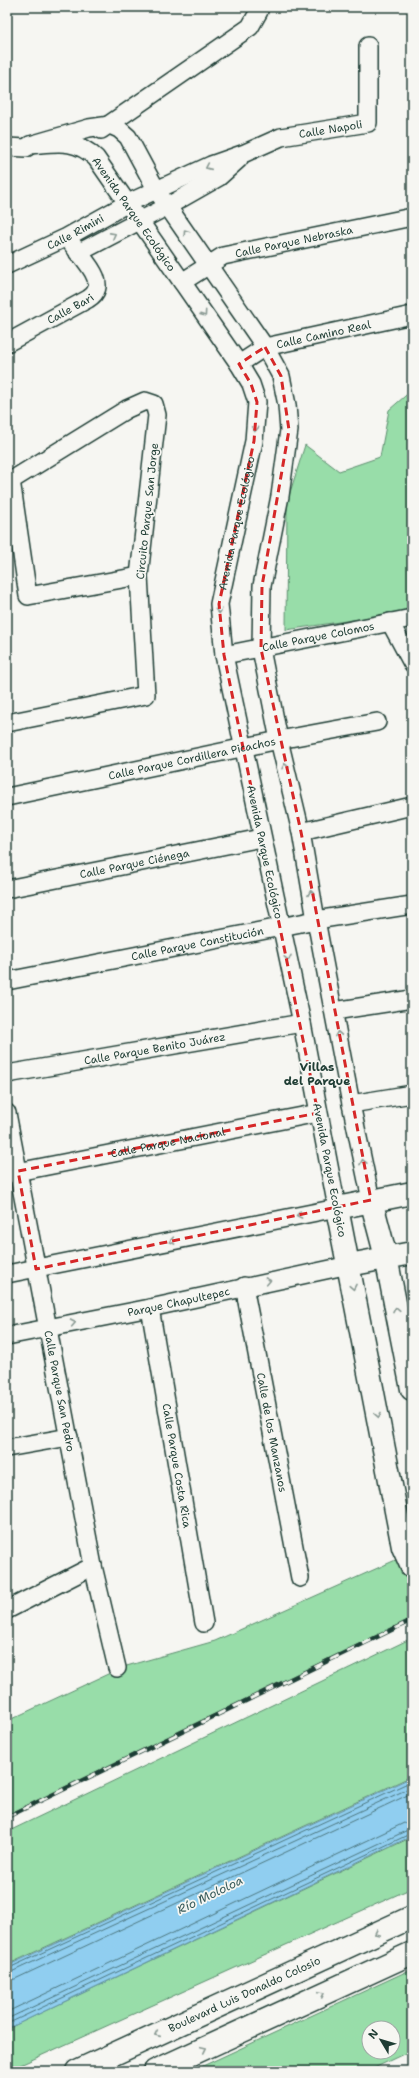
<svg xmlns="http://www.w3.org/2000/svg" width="419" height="2078" font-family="'Shantell Sans',sans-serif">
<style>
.green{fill:#98dda9;stroke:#5c8d6e;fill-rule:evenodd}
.water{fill:#90cef0;stroke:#6394a5}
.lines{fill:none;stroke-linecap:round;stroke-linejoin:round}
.shore{stroke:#4c777f;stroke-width:1}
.street-casing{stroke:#1f3d34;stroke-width:20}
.secondary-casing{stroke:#1f3d34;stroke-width:25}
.primary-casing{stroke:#1f3d34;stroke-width:25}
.street{stroke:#f6f6f2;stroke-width:17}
.secondary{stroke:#f6f6f2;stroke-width:22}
.primary{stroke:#f6f6f2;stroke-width:22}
.rail-casing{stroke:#1f3d34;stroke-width:4.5}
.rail{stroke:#f6f6f2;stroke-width:3;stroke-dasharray:9;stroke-linecap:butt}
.oneway{stroke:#8a9a93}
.marked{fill:none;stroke:#d62828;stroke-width:3;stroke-dasharray:8 5;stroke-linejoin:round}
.labels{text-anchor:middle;stroke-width:3.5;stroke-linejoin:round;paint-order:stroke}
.street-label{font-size:11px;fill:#1f3d34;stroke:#f6f6f2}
.neighbourhood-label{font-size:12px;font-weight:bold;fill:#1f3d34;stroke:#f6f6f2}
.water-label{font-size:12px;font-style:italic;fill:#365a5a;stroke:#f6f6f2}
</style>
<rect width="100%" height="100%" fill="#f6f6f2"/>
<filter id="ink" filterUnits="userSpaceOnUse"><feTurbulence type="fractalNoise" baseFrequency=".025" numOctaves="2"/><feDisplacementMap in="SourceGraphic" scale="8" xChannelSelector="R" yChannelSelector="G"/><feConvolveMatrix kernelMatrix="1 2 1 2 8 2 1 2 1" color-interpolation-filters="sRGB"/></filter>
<g filter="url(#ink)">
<path class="green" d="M412 390V611L286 630 287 502 305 445 339 471 380 457 389 410Z
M409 1554 412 1560V1618L7 1815V1721L123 1667 215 1641Z
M412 1638V1776L7 1965V1832Z
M412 1837V1888L7 2071V2029Z
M412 1969V2050L368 2071H192ZM369 2028H393V2052H369Z"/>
<path class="water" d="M412 1777V1836L7 2029V1966Z"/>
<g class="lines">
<path class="shore" d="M7 1969 412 1781
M7 1974 412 1787
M7 1980 15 1979 412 1793
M7 2012 404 1823 412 1822
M7 2019 412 1828
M7 2024 412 1833"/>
<defs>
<g id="street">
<path d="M101 130 250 27 259 11 258 7"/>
<path d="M7 147 26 148 30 145 89 128 110 125 119 129 128 137 157 191 265 347 281 376 287 405 289 430 280 496 262 586 261 649 279 740 301 832 316 920 351 1104 371 1200"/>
<path d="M78 253 168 206 219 177 239 159"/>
<path id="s1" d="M7 265 67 237 128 203 211 165 245 153 281 137 368 123V46"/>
<path id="s2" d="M182 282 223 256 412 217"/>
<path id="s3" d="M7 343 88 299C112 285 82 258 72 244"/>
<path id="s4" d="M239 364 265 347 412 315"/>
<path d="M11 480 28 596 139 576"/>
<path d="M7 483 127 409 145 401 154 404 157 415 139 576 146 695 7 723"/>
<path d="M390 622 412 663"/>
<path id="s5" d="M224 655 412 618"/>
<path id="s6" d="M7 797 279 740 377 722"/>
<path d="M301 832 412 806"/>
<path id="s7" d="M7 889 261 838"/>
<path id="s8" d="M7 981 316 920 412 905"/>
<path d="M334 1011 412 999"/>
<path id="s9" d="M7 1074 302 1023"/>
<path d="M351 1104 412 1094"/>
<path id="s10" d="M7 1113 93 1566 117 1668"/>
<path id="s11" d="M7 1174 318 1113"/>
<path id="s12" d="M7 1274 337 1208 302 1023 224 655 219 604 254 441 257 402 251 384 239 364 96 158C75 138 57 143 30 145"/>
<path id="s13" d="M244 1286 300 1578"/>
<path id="s14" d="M150 1308 204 1623"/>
<path id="s15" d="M7 1336 150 1308 349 1265"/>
<path d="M7 1448 69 1437"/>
<path d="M7 1610 93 1566"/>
</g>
<path id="secondary" d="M412 1193 337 1208 403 1547 412 1567
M371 1200 386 1257 412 1389
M349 1265 412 1253"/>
<g id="primary">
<path id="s16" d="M77 2071 412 1917"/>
<path d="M155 2071 412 1953"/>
</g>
</defs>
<use href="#street" class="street-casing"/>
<use href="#secondary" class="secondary-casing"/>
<use href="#primary" class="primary-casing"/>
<use href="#street" class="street"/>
<use href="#secondary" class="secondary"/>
<use href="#primary" class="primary"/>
<defs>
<path id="rail" d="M7 1817 412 1620"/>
</defs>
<use href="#rail" class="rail-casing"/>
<use href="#rail" class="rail"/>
</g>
<defs><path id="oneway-chevron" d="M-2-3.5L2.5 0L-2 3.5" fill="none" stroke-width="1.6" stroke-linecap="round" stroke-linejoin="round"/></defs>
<g class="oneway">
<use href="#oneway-chevron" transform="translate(208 167) rotate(156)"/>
<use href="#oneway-chevron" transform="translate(186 232) rotate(-124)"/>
<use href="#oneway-chevron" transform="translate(113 235) rotate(-28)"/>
<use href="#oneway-chevron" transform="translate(204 314) rotate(55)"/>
<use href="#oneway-chevron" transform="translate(255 429) rotate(94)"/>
<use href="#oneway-chevron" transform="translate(219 611) rotate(85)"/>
<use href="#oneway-chevron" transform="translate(285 766) rotate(-103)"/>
<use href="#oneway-chevron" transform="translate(311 893) rotate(-99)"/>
<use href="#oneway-chevron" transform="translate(288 958) rotate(78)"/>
<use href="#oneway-chevron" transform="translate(338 1034) rotate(-100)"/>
<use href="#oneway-chevron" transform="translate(363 1162) rotate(-102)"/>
<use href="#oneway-chevron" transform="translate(299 1215) rotate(169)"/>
<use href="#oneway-chevron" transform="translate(172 1241) rotate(169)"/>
<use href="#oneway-chevron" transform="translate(268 1281) rotate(-11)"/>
<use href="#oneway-chevron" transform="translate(353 1287) rotate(79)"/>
<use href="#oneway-chevron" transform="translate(396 1310) rotate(-101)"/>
<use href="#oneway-chevron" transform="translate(73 1323) rotate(-11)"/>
<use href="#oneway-chevron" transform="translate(378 1415) rotate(79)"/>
<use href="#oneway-chevron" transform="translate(377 1933) rotate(155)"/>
<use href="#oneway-chevron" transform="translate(322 1994) rotate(-25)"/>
<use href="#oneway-chevron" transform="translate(157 2034) rotate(156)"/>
<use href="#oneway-chevron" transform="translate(204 2049) rotate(-25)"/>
</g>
</g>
<path class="marked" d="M265 347 281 376 289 430 262 586 261 649 301 832 371 1200 36 1269 18 1171 318 1113 224 655 219 604 254 441 257 402 251 384 239 364Z"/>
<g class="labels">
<g class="street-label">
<text dy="4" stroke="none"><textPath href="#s1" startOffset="353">Calle Napoli</textPath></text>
<text transform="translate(134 214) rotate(55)" y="4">Avenida Parque Ecológico</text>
<text dy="4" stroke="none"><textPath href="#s1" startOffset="76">Calle Rimini</textPath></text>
<text dy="4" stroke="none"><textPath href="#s2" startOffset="121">Calle Parque Nebraska</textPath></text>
<text dy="4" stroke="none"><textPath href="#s3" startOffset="72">Calle Bari</textPath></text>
<text dy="4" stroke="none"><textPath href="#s4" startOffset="91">Calle Camino Real</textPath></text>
<text transform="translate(147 511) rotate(-84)" y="4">Circuito Parque San Jorge</text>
<text dy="4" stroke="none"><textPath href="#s12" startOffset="1035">Avenida Parque Ecológico</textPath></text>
<text dy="4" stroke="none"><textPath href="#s5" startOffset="96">Calle Parque Colomos</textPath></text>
<text dy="4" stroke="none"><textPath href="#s6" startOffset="189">Calle Parque Cordillera Picachos</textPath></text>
<text transform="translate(265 852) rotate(78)" y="4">Avenida Parque Ecológico</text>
<text dy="4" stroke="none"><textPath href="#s7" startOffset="130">Calle Parque Ciénega</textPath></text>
<text dy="4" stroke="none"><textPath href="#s8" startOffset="194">Calle Parque Constitución</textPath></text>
<text dy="4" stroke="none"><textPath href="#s9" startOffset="150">Calle Parque Benito Juárez</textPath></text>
<text dy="4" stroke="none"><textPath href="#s11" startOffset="164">Calle Parque Nacional</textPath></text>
<text transform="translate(330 1170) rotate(79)" y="4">Avenida Parque Ecológico</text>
<text dy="4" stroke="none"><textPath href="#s15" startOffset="175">Parque Chapultepec</textPath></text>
<text dy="4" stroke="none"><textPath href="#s10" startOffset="283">Calle Parque San Pedro</textPath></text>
<text dy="4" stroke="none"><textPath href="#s13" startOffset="149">Calle de los Manzanos</textPath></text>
<text dy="4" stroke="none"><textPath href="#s14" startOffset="160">Calle Parque Costa Rica</textPath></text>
<text dy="4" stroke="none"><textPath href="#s16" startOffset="184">Boulevard Luis Donaldo Colosio</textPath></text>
</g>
<g class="neighbourhood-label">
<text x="317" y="1071">Villas<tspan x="317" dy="14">del Parque</tspan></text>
</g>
<g class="water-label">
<text transform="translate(210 1895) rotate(-26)" y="4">Río Mololoa</text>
</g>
</g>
<rect width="419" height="2078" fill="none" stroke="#f6f6f2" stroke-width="24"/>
<rect x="12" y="12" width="395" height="2054" fill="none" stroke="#1f3d34" stroke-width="1.5" filter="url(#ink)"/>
<g transform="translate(381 2040) rotate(308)"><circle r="19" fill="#f6f6f2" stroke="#a0aca6"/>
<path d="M0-3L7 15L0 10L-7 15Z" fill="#1f3d34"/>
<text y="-6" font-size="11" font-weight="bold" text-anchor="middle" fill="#1f3d34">N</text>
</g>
</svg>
